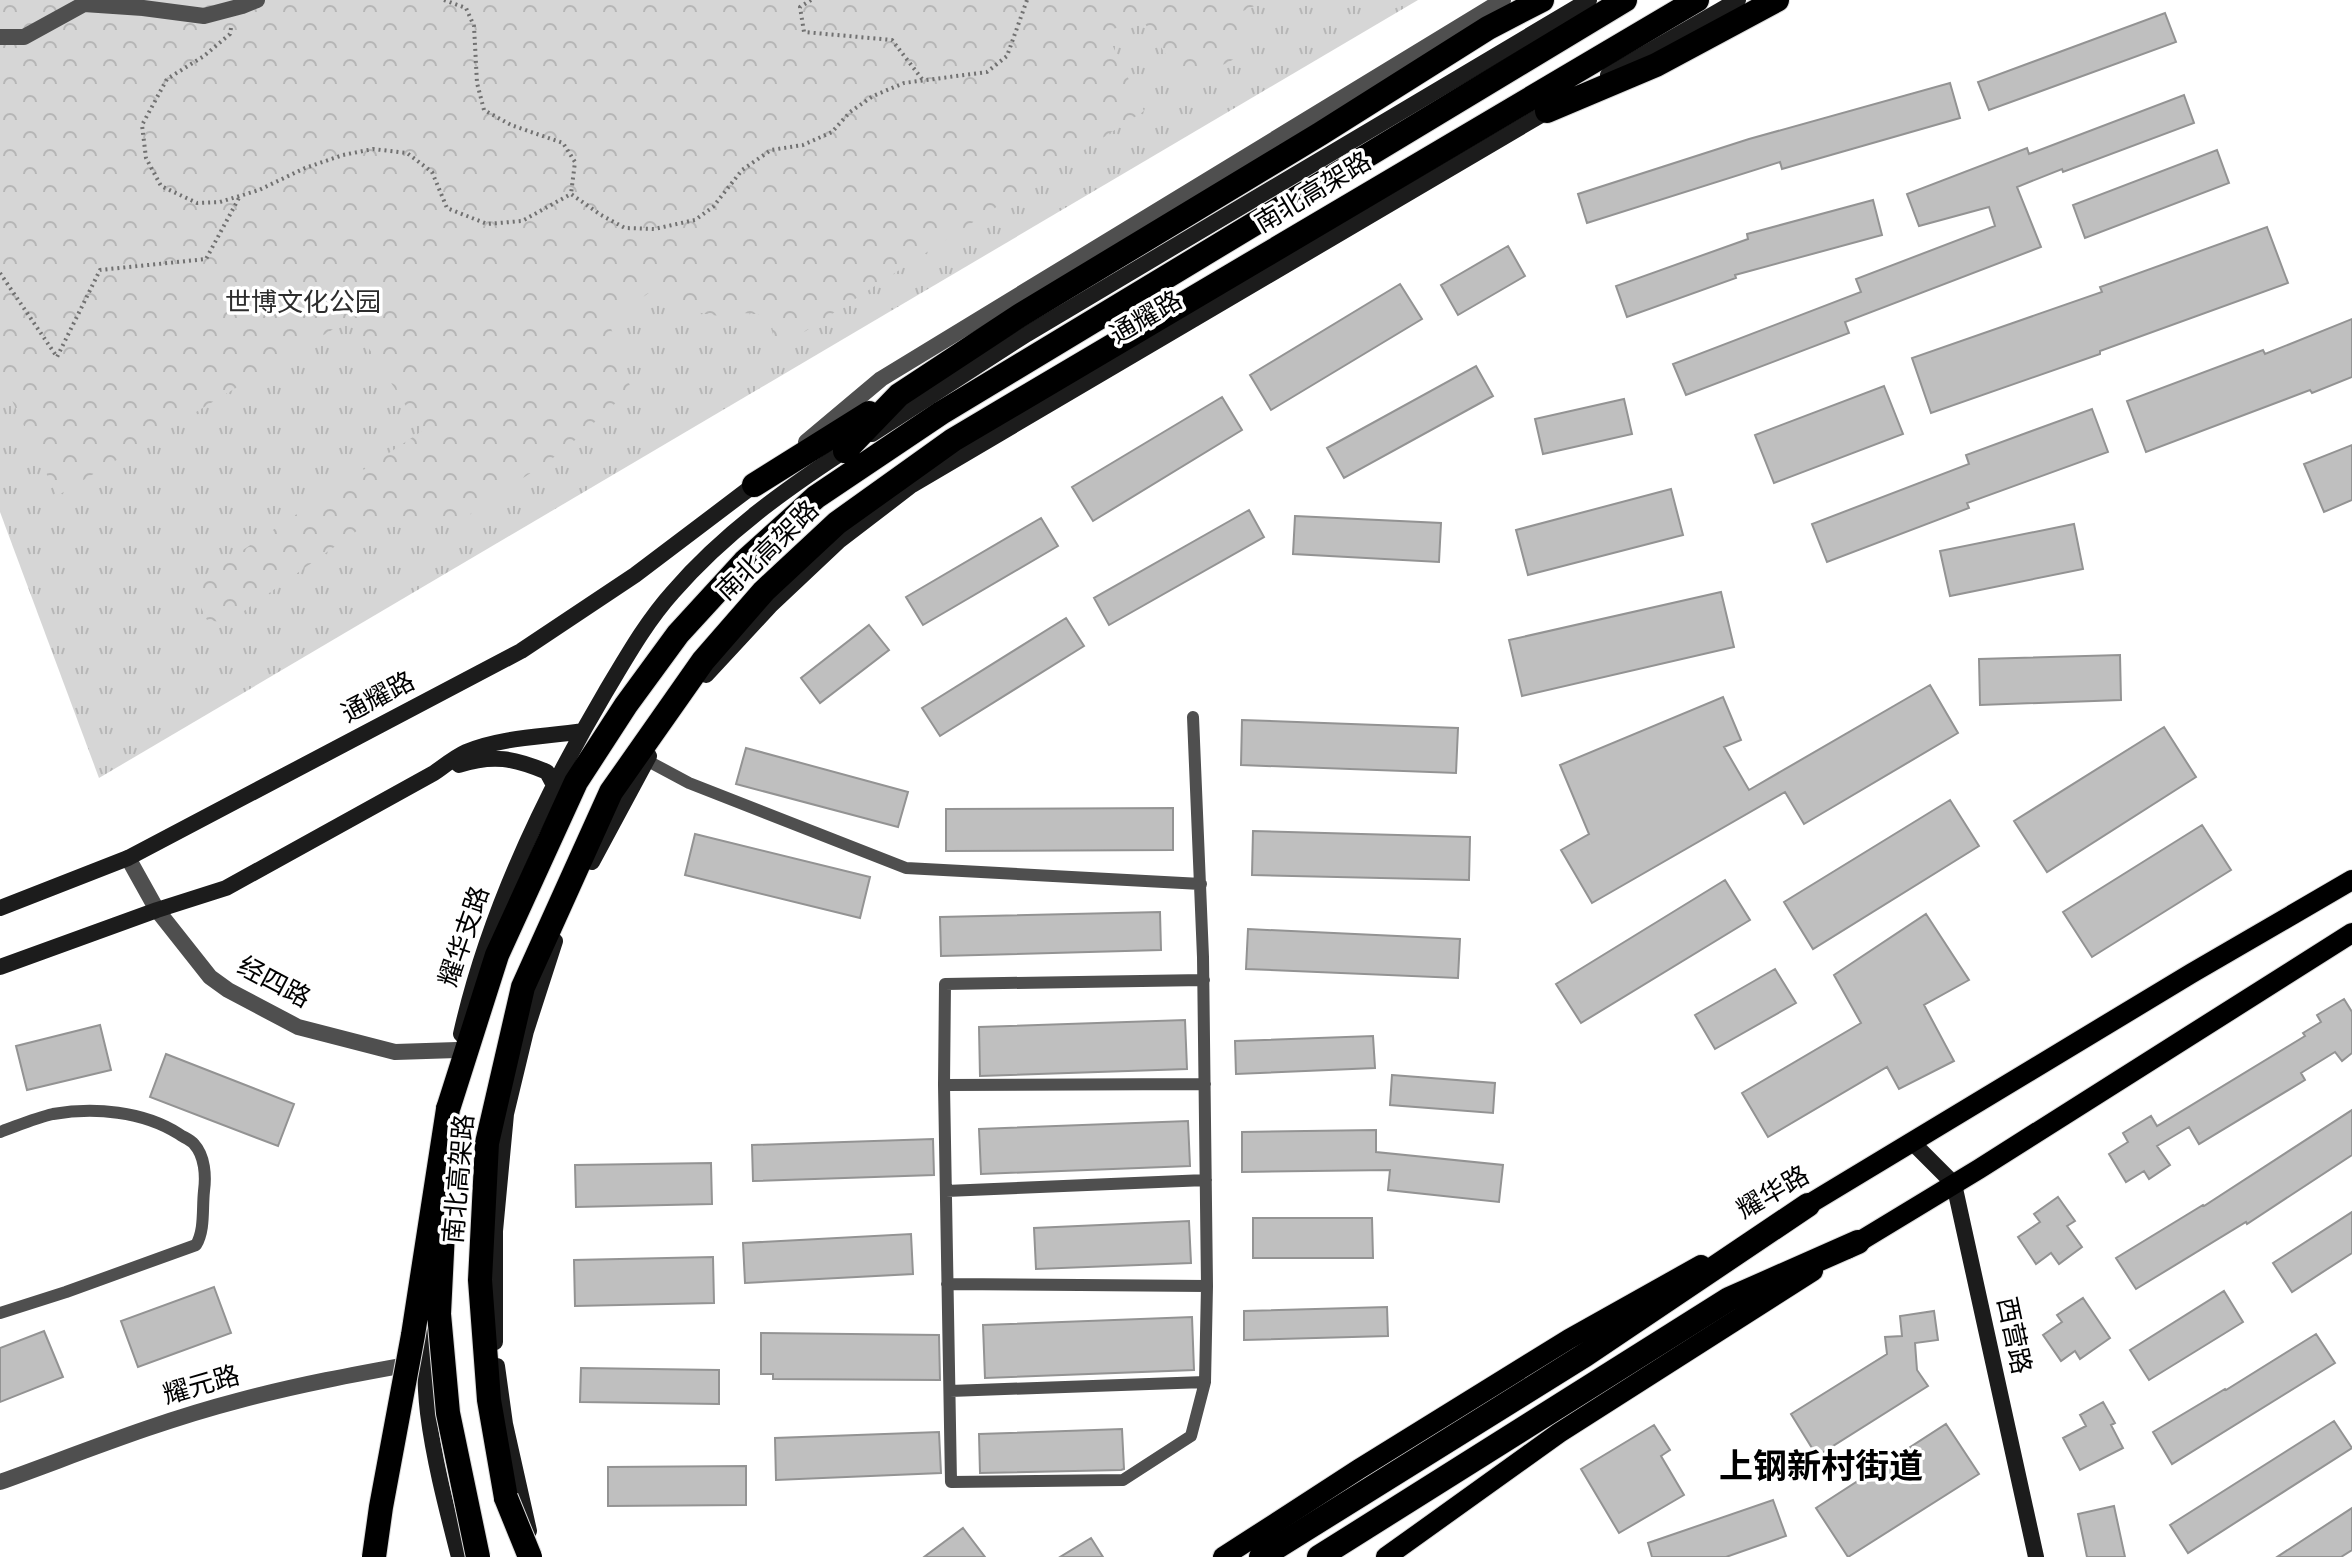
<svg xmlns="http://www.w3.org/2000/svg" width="2352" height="1557" font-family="Overpass,'Noto Sans SC',sans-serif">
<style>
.grass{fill:url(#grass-tufts)}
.forest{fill:url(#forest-crowns)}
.building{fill:#bfbfbf;stroke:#939393;stroke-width:2}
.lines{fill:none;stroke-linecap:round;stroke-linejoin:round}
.primary-casing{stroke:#dbdbdb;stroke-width:22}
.highway-casing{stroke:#dbdbdb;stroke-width:26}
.path{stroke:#717171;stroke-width:4;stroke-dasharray:2 4;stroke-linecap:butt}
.lane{stroke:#4f4f4f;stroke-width:12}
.street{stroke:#4f4f4f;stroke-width:16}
.secondary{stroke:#1c1c1c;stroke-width:16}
.primary{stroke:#000;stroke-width:20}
.highway{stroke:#000;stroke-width:24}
.highway-bridge-casing{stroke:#dbdbdb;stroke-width:26;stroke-linecap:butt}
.highway-bridge{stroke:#000;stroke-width:24}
.labels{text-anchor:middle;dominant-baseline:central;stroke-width:7;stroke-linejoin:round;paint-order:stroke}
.street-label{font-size:26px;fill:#000;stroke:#fff}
.park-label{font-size:26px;fill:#2d2d2d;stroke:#fff}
.district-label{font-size:34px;font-weight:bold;fill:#000;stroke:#fff}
</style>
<defs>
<pattern id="grass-tufts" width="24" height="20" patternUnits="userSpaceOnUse" patternTransform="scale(2)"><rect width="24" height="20" fill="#d6d6d6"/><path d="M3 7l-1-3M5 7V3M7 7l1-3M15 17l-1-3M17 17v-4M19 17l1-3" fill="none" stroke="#b6b6b6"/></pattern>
<pattern id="forest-crowns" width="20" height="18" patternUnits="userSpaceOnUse" patternTransform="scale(2)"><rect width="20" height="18" fill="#d6d6d6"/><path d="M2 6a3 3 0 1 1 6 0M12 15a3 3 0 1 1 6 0" fill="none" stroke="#b6b6b6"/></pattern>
</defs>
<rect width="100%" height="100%" fill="#fff"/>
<!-- grass -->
<path class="grass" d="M0,0H1418L99,778L0,512Z"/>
<!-- forest -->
<path class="forest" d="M0,0H1268L1243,11L1242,55L1186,84L1141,18L1106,32L1144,111L775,351L771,315L743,313L724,317L690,311L661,284L609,322L631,389L563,451L454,525L361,528L227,623L207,620L190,585L422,431L350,319L57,496L0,375Z"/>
<!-- building -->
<path class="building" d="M2165,13L2176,42L1989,110L1978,82Z
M1950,83L1960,118L1782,169L1780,162L1587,223L1578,194L1749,139Z
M2184,95L2194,123L2063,172L2062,169L2017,187L2041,247L1845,322L1849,333L1686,395L1673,364L1861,292L1856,279L1995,226L1989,207L1919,226L1907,194L2027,148L2029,154Z
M2217,150L2229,183L2085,238L2073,205Z
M1873,200L1882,235L1735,275L1736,278L1627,317L1616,286L1748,239L1747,234Z
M2267,227L2288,283L2100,351V354L1931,413L1912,358L2102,292L2100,287Z
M1508,246L1525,276L1458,315L1441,285Z
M1400,284L1422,319L1271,410L1250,375Z
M2352,319V377L2312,393L2310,390L2146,452L2127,401L2263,350L2265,354Z
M1476,366L1493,396L1344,478L1327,448Z
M1884,386L1903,434L1774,483L1755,435Z
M1222,397L1242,430L1093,521L1072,487Z
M1624,399L1632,434L1543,454L1535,419Z
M2092,409L2108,452L1967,503L1969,508L1827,562L1812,524L1969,464L1966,455Z
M2352,445V500L2324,512L2304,464Z
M1671,489L1683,535L1528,575L1516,530Z
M1249,510L1264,537L1109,625L1094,598Z
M1295,516L1441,523L1439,562L1293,554Z
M1041,518L1058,546L923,625L906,597Z
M2074,524L2083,569L1950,596L1940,551Z
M1721,592L1734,647L1522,696L1509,640Z
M1066,618L1084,646L940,736L922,708Z
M869,625L889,650L820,703L801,678Z
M2120,655L2121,700L1980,705L1979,659Z
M1930,685L1958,733L1804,824L1785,792L1592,903L1561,850L1589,834L1560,765L1723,697L1741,740L1724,747L1749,790Z
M1242,720L1458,728L1456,773L1241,765Z
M2164,727L2196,777L2047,872L2014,821Z
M746,748L908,792L898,827L736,784Z
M1950,800L1979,846L1813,949L1784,902Z
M1173,808V850L946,851V809Z
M2202,825L2231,870L2092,957L2063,912Z
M1253,831L1470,837L1469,880L1252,875Z
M695,834L870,877L860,918L685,875Z
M1725,880L1750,920L1581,1023L1556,984Z
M1160,912L1161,950L941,956L940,917Z
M1926,914L1969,980L1924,1005L1954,1061L1899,1089L1887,1067L1768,1137L1742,1093L1861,1023L1834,975Z
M1248,929L1460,939L1458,978L1246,969Z
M1775,969L1796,1003L1715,1049L1695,1015Z
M2344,999L2352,1012V1053L2342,1061L2335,1052L2301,1073L2305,1080L2199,1144L2189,1127L2157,1146L2170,1165L2149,1179L2144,1171L2126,1182L2109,1154L2128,1142L2123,1133L2151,1116L2157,1126L2305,1036L2303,1033L2321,1022L2317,1015Z
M1185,1020L1187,1069L980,1076L979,1027Z
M100,1025L111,1070L27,1090L16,1046Z
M1373,1036L1375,1068L1236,1074L1235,1041Z
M166,1054L294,1104L278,1146L150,1097Z
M1392,1075L1495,1083L1493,1113L1390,1105Z
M2352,1110V1155L2247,1224L2246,1222L2136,1289L2116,1258L2203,1205L2204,1206Z
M1188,1121L1190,1166L981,1174L979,1129Z
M1376,1130V1152L1503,1165L1499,1202L1388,1190L1390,1170L1242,1172V1132Z
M933,1139L934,1175L753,1181L752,1145Z
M711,1163L712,1204L576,1207L575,1165Z
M2058,1197L2075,1221L2067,1226L2082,1247L2059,1264L2051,1253L2036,1264L2018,1237L2040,1222L2034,1214Z
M2352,1212V1253L2292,1292L2273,1263Z
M1253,1218H1372L1373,1258H1253Z
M1189,1221L1191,1263L1036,1269L1034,1228Z
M911,1234L913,1274L745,1283L743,1243Z
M713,1257L714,1303L575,1306L574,1260Z
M214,1287L231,1333L138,1367L121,1321Z
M2224,1291L2243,1322L2149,1380L2130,1350Z
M2083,1298L2110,1338L2080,1359L2075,1351L2061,1361L2043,1335L2062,1322L2057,1315Z
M1387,1307L1388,1336L1244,1340V1311Z
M1934,1311L1938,1340L1915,1343L1917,1370L1928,1386L1817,1456L1791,1414L1887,1354L1885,1337L1902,1336L1900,1316Z
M1192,1317L1194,1370L985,1378L983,1325Z
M44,1331L63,1377L0,1402V1348Z
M761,1333L939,1335L940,1380L773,1379V1374H761Z
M2316,1334L2335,1363L2172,1464L2153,1432L2225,1389L2226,1390Z
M581,1368L719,1370V1404L580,1402Z
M2103,1402L2115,1423L2111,1425L2123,1448L2080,1470L2063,1438L2086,1426L2080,1415Z
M2334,1421L2352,1448L2188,1553L2170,1525Z
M1946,1424L1979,1474L1848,1557L1816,1508Z
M1654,1425L1670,1450L1661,1456L1684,1495L1619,1533L1581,1469Z
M1122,1429L1124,1469L1121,1470L980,1473L979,1434Z
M939,1432L941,1473L776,1480L775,1438Z
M746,1466V1505L608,1506V1467Z
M1773,1500L1786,1536L1726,1557H1652L1648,1543Z
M2114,1506L2125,1557H2087L2078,1514Z
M2352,1508V1550L2341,1557H2277Z
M963,1528L985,1557H924Z
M1091,1538L1103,1557H1060Z"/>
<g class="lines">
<!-- primary casing -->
<g class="primary-casing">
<path id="primary" d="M1796,1212L2192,973L2352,880
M1847,1249L1979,1169L2352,933
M1223,1557L1359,1469L1569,1339L1701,1265
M1386,1557L1559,1433L1813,1271"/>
</g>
<!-- highway casing -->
<g class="highway-casing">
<path id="highway" d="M1547,111L1656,65L1777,0
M845,451L899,395L1019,316L1320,134L1488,28L1542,0
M754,485L869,413
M448,1109L497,955L576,782L626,705L678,634L744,562L816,497L941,413L1625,0
M506,1498L489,1400L480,1280L487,1143L523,987L611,792L703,661L764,591L837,523L953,440L1697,0
M1261,1557L1585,1355L1808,1205
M1319,1557L1729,1299L1858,1242"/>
</g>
<!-- path -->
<path class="path" d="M444,0L466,8L474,26L477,83L484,110L511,125L563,143L575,162L571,194
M811,0L800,7L804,32L892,40L922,79
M231,28L230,34L204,56L167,79L142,125L146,158L161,186L197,203L220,202L259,190L305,168L343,155L373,149L407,153L432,172L447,208L487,224L522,221L571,194L601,215L625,228L654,229L695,220L713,207L742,170L771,150L803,145L832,132L850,112L873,96L904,83L987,72L1007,56L1027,0
M0,273L57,357L100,270L206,259L240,196"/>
<!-- lane -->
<path class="lane" d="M1193,717L1203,957L1207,1286L1205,1382L1191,1436L1123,1480L951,1482L944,1085L945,984L1204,980
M646,760L689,783L906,868L1201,884
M944,1085L1205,1084
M0,1132C17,1126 35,1118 53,1114C94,1107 143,1111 179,1134C183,1137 191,1140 194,1144C205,1156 206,1176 204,1191C202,1209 205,1230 196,1245L66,1292L0,1313
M946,1191L1206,1180
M947,1284L1207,1286
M950,1391L1205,1382"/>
<!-- street -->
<path class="street" d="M0,37H24L84,4L143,8L204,16L242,6L257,0
M806,442L881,379L1503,0
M128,858L157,910L210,977L228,990L298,1027L395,1052L457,1050
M0,1482C78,1454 156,1422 237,1401C296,1385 356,1374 417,1363"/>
<!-- secondary -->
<path class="secondary" d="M1608,75L1738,0
M872,434L1027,334L1589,0
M706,675L770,606L839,541L912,485L1553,108
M459,765C493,754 514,758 547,772L555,787
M592,862L649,756
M0,908L128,858L521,651L635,575L754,485
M0,967L157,910L226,888L434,773C444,766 455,757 466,752C501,737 545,737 583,731
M461,1034C488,914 543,798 605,693C626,658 646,622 673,592C724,533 787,488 852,446
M1912,1142L1954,1184L2036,1557
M426,1314C425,1347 424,1380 428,1413C434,1461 447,1510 459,1557
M495,1342V1231L506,1114L526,1031L555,941
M497,1366L505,1424L529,1531"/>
<!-- primary -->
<use href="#primary" class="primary"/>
<!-- highway -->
<use href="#highway" class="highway"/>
<!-- highway-bridge casing -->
<g class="highway-bridge-casing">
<path id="highway-bridge" d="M443,1232L439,1314L448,1413L478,1557
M506,1498L530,1557
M374,1557L381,1507L413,1335L448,1109"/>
</g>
<!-- highway-bridge -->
<use href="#highway-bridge" class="highway-bridge"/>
</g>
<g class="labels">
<!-- street labels -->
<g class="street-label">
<text transform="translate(1314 194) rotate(-31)">南北高架路</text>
<text transform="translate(1147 319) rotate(-30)">通耀路</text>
<text transform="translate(769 552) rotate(-44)">南北高架路</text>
<text transform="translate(379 699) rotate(-28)">通耀路</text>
<text transform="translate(466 937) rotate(-71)">耀华支路</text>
<text transform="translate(273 984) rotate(28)">经四路</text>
<text transform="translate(461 1179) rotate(-85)">南北高架路</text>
<text transform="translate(1774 1194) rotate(-30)">耀华路</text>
<text transform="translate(2012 1336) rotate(78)">西营路</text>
<text transform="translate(202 1387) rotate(-16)">耀元路</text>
</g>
<!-- park labels -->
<g class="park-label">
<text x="303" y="304">世博文化公园</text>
</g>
<!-- district labels -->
<g class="district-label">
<text x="1821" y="1469">上钢新村街道</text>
</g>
</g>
</svg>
